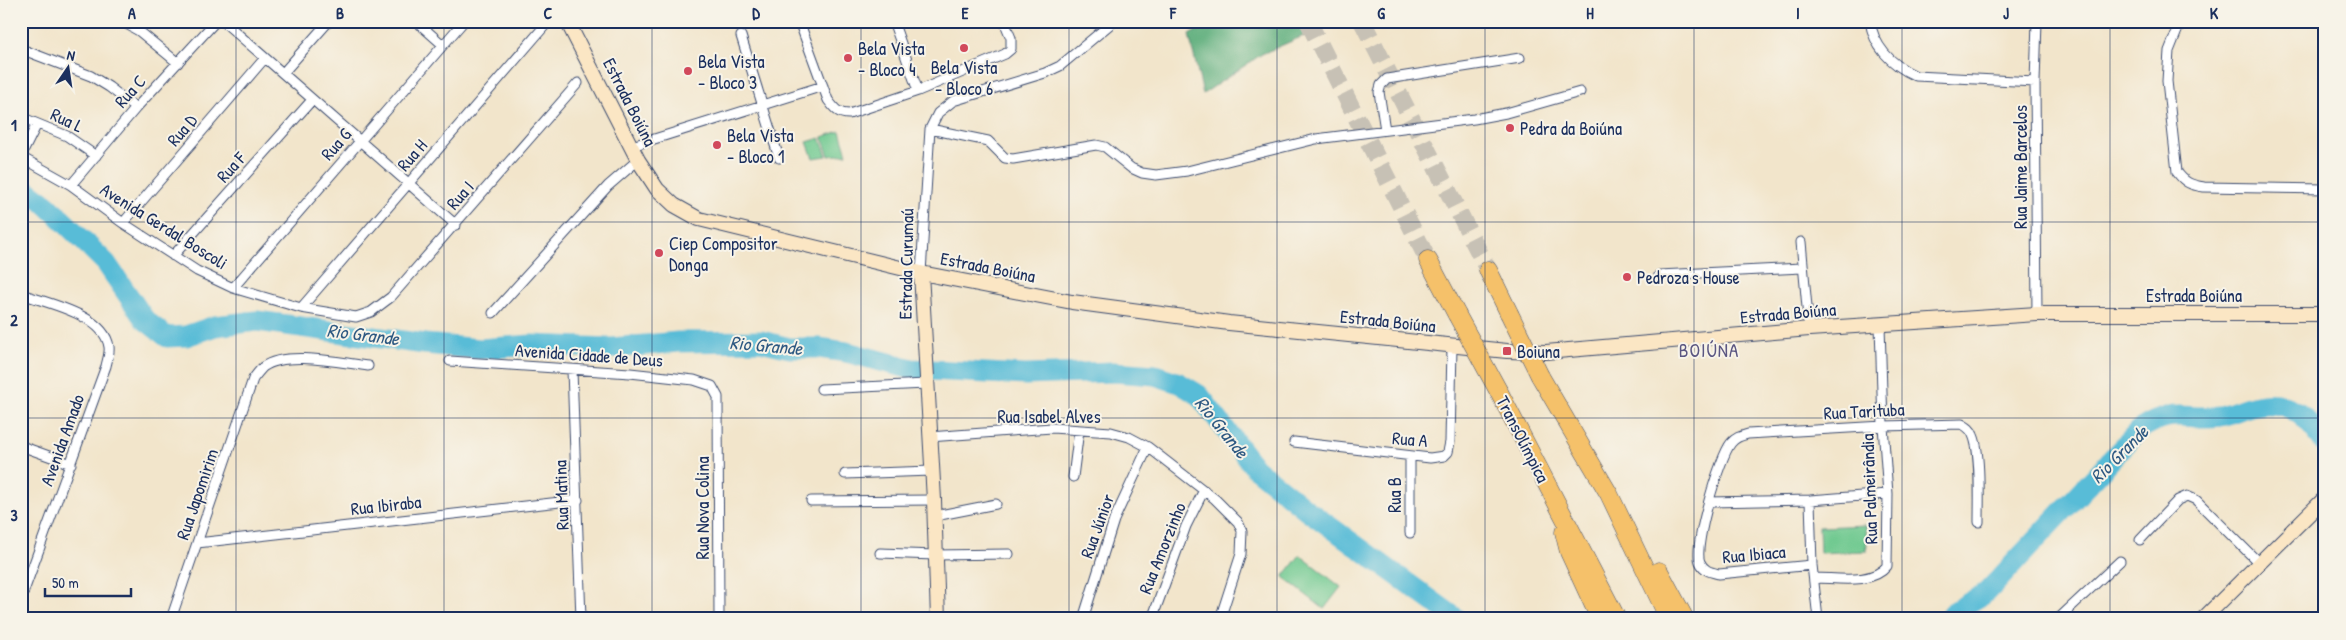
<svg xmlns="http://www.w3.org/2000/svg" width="2346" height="640" font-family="'Patrick Hand',sans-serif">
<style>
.green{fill:#6fc990;stroke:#457c77}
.forest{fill:#5bad7a;stroke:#3b6e6c}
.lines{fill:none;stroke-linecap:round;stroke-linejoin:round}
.river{stroke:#59bcd7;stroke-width:21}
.highway-tunnel{stroke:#c7c1b5;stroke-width:18;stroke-dasharray:18 9;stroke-linecap:butt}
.street-casing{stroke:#3b4a6e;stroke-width:11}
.secondary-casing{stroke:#3b4a6e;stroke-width:16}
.highway-casing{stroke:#3b4a6e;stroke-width:19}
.street{stroke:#fff;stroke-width:9}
.secondary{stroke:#fbe6c4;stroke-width:14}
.highway{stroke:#f5c16b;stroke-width:18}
.highway-bridge-casing{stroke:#3b4a6e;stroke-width:19;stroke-linecap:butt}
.highway-bridge{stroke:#f5c16b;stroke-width:18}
.grid{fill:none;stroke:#1b2f5e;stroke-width:1;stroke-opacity:0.55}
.poi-dot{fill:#d1495b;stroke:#f7f3e8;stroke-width:2}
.labels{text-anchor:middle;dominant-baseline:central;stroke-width:4;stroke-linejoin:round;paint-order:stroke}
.poi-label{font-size:18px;fill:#1b2f5e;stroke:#f7f3e8;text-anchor:start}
.street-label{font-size:18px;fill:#1b2f5e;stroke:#f7f3e8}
.water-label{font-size:19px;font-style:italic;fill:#2e5982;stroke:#f7f3e8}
.neighbourhood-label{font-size:19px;letter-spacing:1px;fill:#5b5782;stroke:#f7f3e8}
.neatline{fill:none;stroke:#1b2f5e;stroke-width:2}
.grid-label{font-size:16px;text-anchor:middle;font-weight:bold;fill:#1b2f5e}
</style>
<rect width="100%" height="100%" fill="#f7f3e8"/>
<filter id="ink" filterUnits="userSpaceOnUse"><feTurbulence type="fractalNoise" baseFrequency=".02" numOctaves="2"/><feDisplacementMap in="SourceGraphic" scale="10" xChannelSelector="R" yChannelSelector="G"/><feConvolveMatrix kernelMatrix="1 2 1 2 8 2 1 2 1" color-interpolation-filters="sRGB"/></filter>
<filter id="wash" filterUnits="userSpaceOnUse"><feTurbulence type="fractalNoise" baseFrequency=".0096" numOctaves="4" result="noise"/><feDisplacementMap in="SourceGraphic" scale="20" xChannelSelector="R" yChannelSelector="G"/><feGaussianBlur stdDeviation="1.12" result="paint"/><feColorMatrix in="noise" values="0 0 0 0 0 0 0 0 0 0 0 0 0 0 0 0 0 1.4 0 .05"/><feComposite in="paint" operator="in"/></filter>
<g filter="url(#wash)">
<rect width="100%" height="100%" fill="#f2e5cb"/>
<!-- green -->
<path class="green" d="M840,131L847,154L829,156L822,137Z
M820,138L827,156L813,158L807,142Z
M1866,525L1867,551L1820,553L1819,527Z
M1300,555L1341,587L1324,609L1283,577Z"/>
<!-- forest -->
<path class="forest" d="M1213,21H1338L1262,54L1203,94L1189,35Z"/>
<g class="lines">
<!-- river -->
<path class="river" d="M21,186L47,205L106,263L145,320L167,337L186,336L215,326L257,321L425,344L480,349L531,345L612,348L678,342L761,341L790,348H819L846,352L912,369L1025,375L1113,372L1155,375L1179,383L1199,395L1255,468L1307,510L1457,619
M1948,619L1952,613L1987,592L2139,430C2175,406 2184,421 2220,416C2232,414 2244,407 2256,405C2290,398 2307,418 2325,443"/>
</g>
</g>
<g filter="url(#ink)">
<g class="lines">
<!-- highway-tunnel -->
<path class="highway-tunnel" d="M1308,21L1428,260
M1362,21L1488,270"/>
<!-- street casing -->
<g class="street-casing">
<path id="street" d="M121,21L139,31L178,63
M223,21L456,225
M416,21L443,45
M799,21L828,100C834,108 838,114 849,114L918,91L1005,54L1011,49V38L1004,21
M893,21L918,91
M1870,21C1874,48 1892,65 1916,76L2035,82
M2181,21L2169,51L2167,81L2177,172C2185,183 2191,185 2204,187L2325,189
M741,36L779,158
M21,49L91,76L109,87L136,108
M283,73L329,21
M21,117L67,136L96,156
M930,129L988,141L1005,158L1013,159L1096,145L1105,147L1131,168L1142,173L1156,175L1187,171L1316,139L1474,119L1506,113L1580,92
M1385,130L1379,92L1381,85L1387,79L1520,58
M632,146L823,86
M21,156L37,124
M21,157L71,185L123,223L197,271L233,288L301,308L356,317L371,312L391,297L578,83
M71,185L136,108L216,21
M123,223L265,58
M1801,242L1809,329
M173,256L312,100
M921,273L930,129L938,113L953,101L1045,73L1060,66L1114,21
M1659,275L1802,268
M233,288L464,21
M21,294C47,303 105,315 109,347C110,353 107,361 106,366L21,599
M301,308L548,22
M493,313L608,186L638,160
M2037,314L2035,82L2037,21
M450,361L630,373L694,380L712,386L718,397L719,619
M572,370L581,619
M821,389L926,384
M929,437L1052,428L1111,432L1129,437L1148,447L1215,499L1238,522L1242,531L1241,554L1220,619
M1294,442L1430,458L1444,456L1448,452L1450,442L1452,347
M21,446L71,464
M1410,457V533
M845,474L932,471
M1073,477L1079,430
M1810,500L1812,565L1818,619
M811,501L934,500
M1709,502L1810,500L1888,494
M935,516L996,504
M2140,540L2178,500L2187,496L2196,500L2259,563
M197,543L578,500
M880,553L935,555L1009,554
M1812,565L1719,574C1711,572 1704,571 1700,562C1693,546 1720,456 1731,443C1736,437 1741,436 1748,434L1883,426L1962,424C1967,427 1971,429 1973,435C1981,452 1979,501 1979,522
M1815,578C1837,578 1872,585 1887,566L1888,494L1883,426L1880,325
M171,619L253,379C256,375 260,370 263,367C286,350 342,363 368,366
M1083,619L1114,520L1148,447
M1152,619L1186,526L1204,490
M2058,619L2120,561"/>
</g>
<!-- secondary casing -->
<g class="secondary-casing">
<path id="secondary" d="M567,21L638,160L657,189L674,205L699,219L921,273L1072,302L1229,323L1507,351L1546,352L1809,329L2037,314H2325
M921,273L934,500L938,619
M2203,619L2325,498"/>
</g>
<!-- highway casing -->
<g class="highway-casing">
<path id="highway" d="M1428,260L1457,315
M1488,270L1509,313
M1540,376L1609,494L1669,619
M1499,392L1617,619
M1564,532L1569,552L1600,619
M1659,571L1685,619"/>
</g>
<!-- street -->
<use href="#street" class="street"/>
<!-- secondary -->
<use href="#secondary" class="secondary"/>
<!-- highway -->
<use href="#highway" class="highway"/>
<!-- highway-bridge casing -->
<g class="highway-bridge-casing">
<path id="highway-bridge" d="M1509,313L1540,376
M1457,315L1499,392"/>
</g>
<!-- highway-bridge -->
<use href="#highway-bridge" class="highway-bridge"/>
</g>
</g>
<!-- grid -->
<path class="grid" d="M236,21V619M444,21V619M652,21V619M861,21V619M1069,21V619M1277,21V619M1485,21V619M1694,21V619M1902,21V619M2110,21V619M21,222H2325M21,418H2325"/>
<!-- markers -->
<g class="poi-dot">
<circle cx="964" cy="48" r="5"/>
<circle cx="848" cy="58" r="5"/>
<circle cx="688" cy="71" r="5"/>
<circle cx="1510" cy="128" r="5"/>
<circle cx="717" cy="145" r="5"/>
<circle cx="659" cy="253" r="5"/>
<circle cx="1627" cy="277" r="5"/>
<rect x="1502" y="346" width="10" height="10" rx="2.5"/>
</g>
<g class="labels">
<!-- poi labels -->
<g class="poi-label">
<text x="858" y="48">Bela Vista<tspan x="858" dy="21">- Bloco 4</tspan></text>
<text x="698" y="61">Bela Vista<tspan x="698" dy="21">- Bloco 3</tspan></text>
<text x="964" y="67" text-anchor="middle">Bela Vista<tspan x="964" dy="21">- Bloco 6</tspan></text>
<text x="1520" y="128">Pedra da Boiúna</text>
<text x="727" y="135">Bela Vista<tspan x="727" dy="21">- Bloco 1</tspan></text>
<text x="669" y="243">Ciep Compositor<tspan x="669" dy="21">Donga</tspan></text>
<text x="1637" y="277">Pedroza's House</text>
<text x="1517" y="351">Boiuna</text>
</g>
<!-- street labels -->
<g class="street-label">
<text transform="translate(130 91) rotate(-48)">Rua C</text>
<text transform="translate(630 102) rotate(63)">Estrada Boiúna</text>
<text transform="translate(67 120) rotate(25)">Rua L</text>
<text transform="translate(182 130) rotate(-49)">Rua D</text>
<text transform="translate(336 144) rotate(-49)">Rua G</text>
<text transform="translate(412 155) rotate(-49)">Rua H</text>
<text transform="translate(231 167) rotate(-48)">Rua F</text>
<text transform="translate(2020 167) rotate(-90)">Rua Jaime Barcelos</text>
<text transform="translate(460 195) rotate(-49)">Rua I</text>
<text transform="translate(164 226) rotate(32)">Avenida Gerdal Boscoli</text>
<text transform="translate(906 264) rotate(-89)">Estrada Curumaú</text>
<text transform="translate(988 267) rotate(11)">Estrada Boiúna</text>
<text x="2194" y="295">Estrada Boiúna</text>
<text transform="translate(1788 313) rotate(-5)">Estrada Boiúna</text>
<text transform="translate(1388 321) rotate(6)">Estrada Boiúna</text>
<text transform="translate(589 355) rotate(4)">Avenida Cidade de Deus</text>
<text transform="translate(1864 411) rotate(-3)">Rua Tarituba</text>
<text x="1049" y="416">Rua Isabel Alves</text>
<text transform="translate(1410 439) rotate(5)">Rua A</text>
<text transform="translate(1523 439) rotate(63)">TransOlímpica</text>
<text transform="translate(62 440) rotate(-70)">Avenida Amado</text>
<text transform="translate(1869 489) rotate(-92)">Rua Palmeirândia</text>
<text transform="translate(197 494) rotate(-71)">Rua Japomirim</text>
<text transform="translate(561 495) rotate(-92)">Rua Matina</text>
<text transform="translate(1394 495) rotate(-90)">Rua B</text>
<text transform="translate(386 505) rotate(-6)">Rua Ibiraba</text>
<text transform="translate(702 508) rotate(-90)">Rua Nova Colina</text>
<text transform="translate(1097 526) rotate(-70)">Rua Júnior</text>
<text transform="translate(1162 548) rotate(-68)">Rua Amorzinho</text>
<text transform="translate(1754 554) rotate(-5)">Rua Ibiaca</text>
</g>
<!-- water labels -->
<g class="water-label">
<text transform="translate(363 334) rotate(7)">Rio Grande</text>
<text transform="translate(766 345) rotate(5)">Rio Grande</text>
<text transform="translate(1222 427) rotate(51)">Rio Grande</text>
<text transform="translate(2119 454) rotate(-45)">Rio Grande</text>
</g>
<!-- neighbourhood labels -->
<g class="neighbourhood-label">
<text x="1709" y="350">BOIÚNA</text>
</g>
</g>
<!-- margin -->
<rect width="2346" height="640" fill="none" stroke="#f7f3e8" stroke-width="55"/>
<!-- north arrow -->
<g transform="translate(68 68) rotate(13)" stroke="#f7f3e8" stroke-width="4" paint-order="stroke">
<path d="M0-4L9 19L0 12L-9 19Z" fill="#1b2f5e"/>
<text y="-8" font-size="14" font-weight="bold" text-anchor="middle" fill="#1b2f5e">N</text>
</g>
<!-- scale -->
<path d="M45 588v8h86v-8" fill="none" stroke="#1b2f5e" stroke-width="2.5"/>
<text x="52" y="588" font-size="15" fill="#1b2f5e" stroke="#f7f3e8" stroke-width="4" paint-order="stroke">50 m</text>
<rect x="28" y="28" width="2290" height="584" class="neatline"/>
<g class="grid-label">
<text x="132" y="19">A</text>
<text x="340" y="19">B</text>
<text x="548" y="19">C</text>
<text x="756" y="19">D</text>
<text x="965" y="19">E</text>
<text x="1173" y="19">F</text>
<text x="1381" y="19">G</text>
<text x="1590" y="19">H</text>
<text x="1798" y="19">I</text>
<text x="2006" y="19">J</text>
<text x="2214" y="19">K</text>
<text x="14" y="131">1</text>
<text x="14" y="326">2</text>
<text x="14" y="521">3</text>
</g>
</svg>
